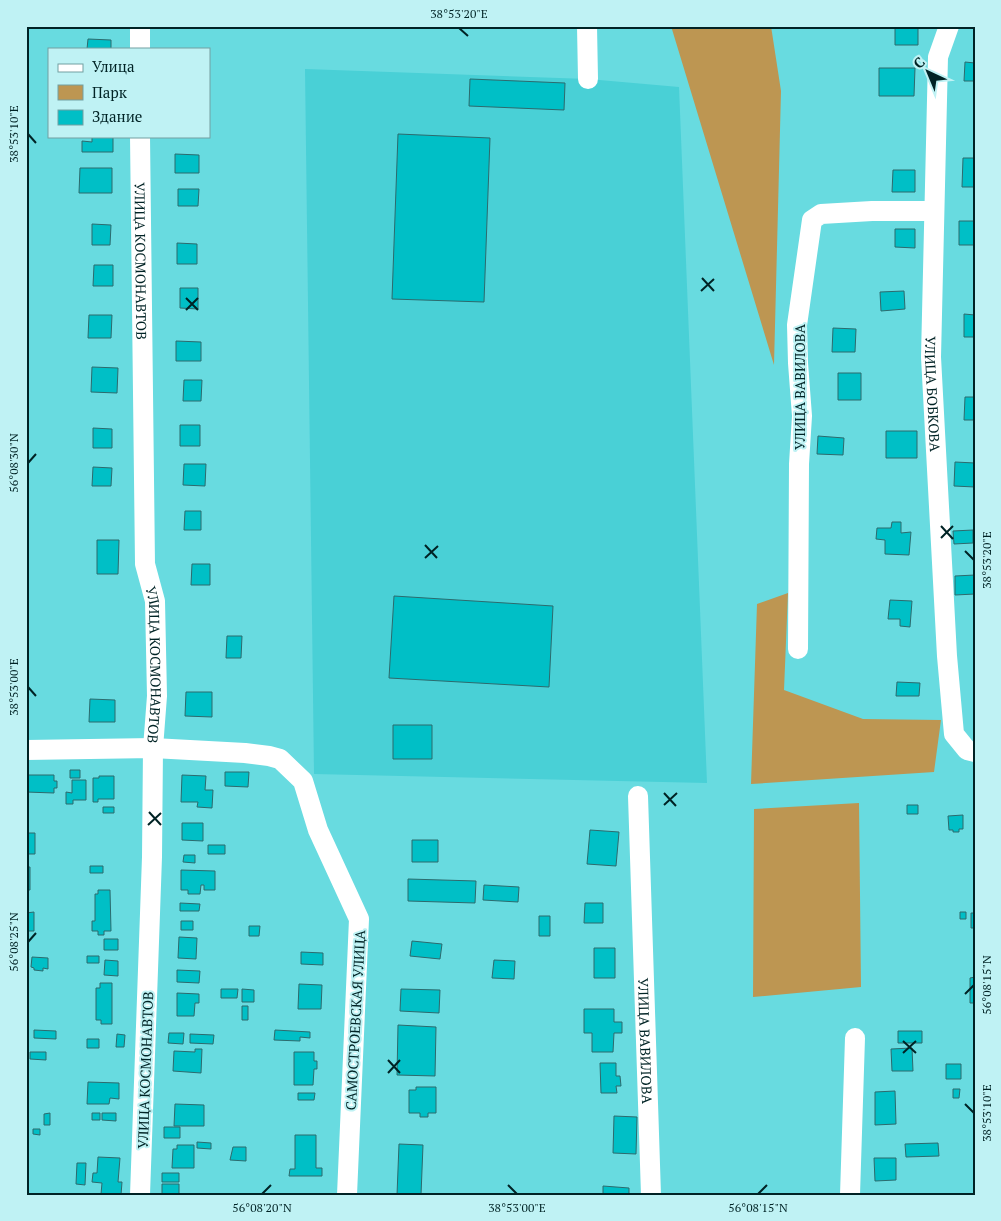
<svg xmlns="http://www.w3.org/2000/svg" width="1001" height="1221" font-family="'PT Serif',serif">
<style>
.built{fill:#49d0d6}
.green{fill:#bd9652}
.building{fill:#00bfc6;stroke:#2d6a6d}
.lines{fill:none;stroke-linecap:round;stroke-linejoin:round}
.minor{stroke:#fff;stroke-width:20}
.ticks{fill:none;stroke:#002325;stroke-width:2}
.labels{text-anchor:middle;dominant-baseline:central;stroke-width:4;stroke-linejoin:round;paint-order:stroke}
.street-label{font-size:14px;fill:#002325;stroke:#bff2f4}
.neatline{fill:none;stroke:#002325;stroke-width:2}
.ticks-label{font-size:12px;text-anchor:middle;fill:#002325}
</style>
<rect width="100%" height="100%" fill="#68dbe0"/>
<!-- built -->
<path class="built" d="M305,69L588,79L679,87L707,783L314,774Z"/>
<!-- green -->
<path class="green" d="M671,26H771L781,91L774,365Z
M788,593L784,690L863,719L941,720L934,772L751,784L757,604Z
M859,803L861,987L753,997L754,809Z"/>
<!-- building -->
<path class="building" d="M895,26H918V45H895Z
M88,39L111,40V49H87Z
M965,62L975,63V81H964Z
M879,68H915L914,96H879Z
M470,79L565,83L564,110L469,106Z
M398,134L490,138L484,302L392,299Z
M92,136H113V152H82V141L92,142Z
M175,154L199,155V173H175Z
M963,158H975V187H962Z
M80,168H112V193H79Z
M893,170H915V192H892Z
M178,189H199L198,206H178Z
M959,221H975V245H959Z
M92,224L111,225L110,245H92Z
M895,229H915V248L895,247Z
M177,243L197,244V264H177Z
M94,265H113V286H93Z
M180,288H198V309L180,308Z
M904,291L905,309L881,311L880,292Z
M964,314L975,315V337H964Z
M89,315H112L111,338H88Z
M833,328L856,329L855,352H832Z
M176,341L201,342V361H176Z
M92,367L118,368L117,393L91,392Z
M838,373H861V400H838Z
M184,380H202L201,401H183Z
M965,397H975V420H964Z
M180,425H200V446H180Z
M93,428L112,429V448H93Z
M886,431H917V458H886Z
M818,436L844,438L843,455L817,454Z
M955,462L975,463V487L954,486Z
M184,464H206L205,486L183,485Z
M93,467L112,468L111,486H92Z
M185,511H201V530H184Z
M892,522H901V533L911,532L909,555L885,554V540L876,539L877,528H891Z
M973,530V543L954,544L953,531Z
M97,540H119L118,574H97Z
M192,564H210V585H191Z
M975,575V594L955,595V576Z
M394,596L553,606L549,687L389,678Z
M890,600L912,601L910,627L900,626V619H888Z
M227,636H242L241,658H226Z
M897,682L920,683L919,696H896Z
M186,692H212V717L185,716Z
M90,699L115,700V722H89Z
M393,725H432V759H393Z
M70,770H80V778H70Z
M225,772H249L248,787L225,786Z
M26,775H54V781H57V788H54V793L26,792Z
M182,775L206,776L205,790H213L212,808L197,807L198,802H181Z
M99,776H114V799H98V802H93V778H99Z
M72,780H86V800H73V804H66V792L72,793Z
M907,805H918V814H907Z
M103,807H114V813H103Z
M963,815V829H959V832H953V830H949L948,816Z
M182,823H203V841L182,840Z
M590,830L619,832L616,866L587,864Z
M26,833H35V854H26Z
M412,840H438V862H412Z
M208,845H225V854H208Z
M184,855H195V863L183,862Z
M90,866H103V873H90Z
M26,867H30V890H26Z
M181,870L215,871V890H204V885H201L200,894H188V890H181Z
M408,879L476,881L475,903L408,901Z
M484,885L519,887L518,902L483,900Z
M98,890H110L111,931H104V935H98V931H92V921H95V894H98Z
M180,903L200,904L199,911H180Z
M585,903H603V923H584Z
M34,912V931H26V913Z
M960,912H966V919H960Z
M971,913H975V928H971Z
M539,916H550V936H539Z
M181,921H193V930H181Z
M249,926H260L259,936H249Z
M179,937L197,938L196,959L178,958Z
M104,939H118V950H104Z
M412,941L442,944L440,959L410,956Z
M594,948H615V978H594Z
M301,952L323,953V965L301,964Z
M87,956H99V963H87Z
M32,957L48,958V969L43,968V971L34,970V968L31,967Z
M105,960L118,961V976L104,975Z
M494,960L515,961L514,979L492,978Z
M177,970L200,971L199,983L177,982Z
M975,977V1003H970V978Z
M100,983H112V1024H101V1020H96V988H100Z
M299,984L322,985L321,1009H298Z
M221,989H238L237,998H221Z
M242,989L254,990V1002H242Z
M401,989L440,990L439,1013L400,1011Z
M177,993L199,994V1003H195L194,1016H177Z
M242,1006H248V1020H242Z
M584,1009H614V1022H622V1033H614L613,1052H592V1033H584Z
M398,1025L436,1027L435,1076L397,1075Z
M34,1030L56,1031V1039L34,1038Z
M275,1030L310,1032V1038L300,1037V1041L274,1040Z
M898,1031H922V1043H898Z
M169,1033H184L183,1044L168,1043Z
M117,1034L125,1035L124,1047H116Z
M190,1034L214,1035L213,1044L190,1043Z
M87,1039H99V1048H87Z
M912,1048L913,1071H892L891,1049Z
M195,1049H202L201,1073L173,1071L174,1051L195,1052Z
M30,1052H46V1060L30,1059Z
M294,1052H314V1061H317V1069H314L313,1085H294Z
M600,1063H616V1076H620L621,1086H616L617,1093H601Z
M946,1064H961V1079H946Z
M88,1082L119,1083V1099L110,1098L109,1104H87Z
M416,1087H436V1113H428V1117H420V1113H409V1090H416Z
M953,1089H960L959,1098H953Z
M895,1091L896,1124L875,1125V1092Z
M298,1093H315L314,1100H298Z
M175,1104L204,1105V1126H174Z
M50,1113V1125H44V1114Z
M92,1113H100V1120H92Z
M102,1113H116V1121L102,1120Z
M614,1116L637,1117L636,1154L613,1153Z
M164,1127H180V1138H164Z
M33,1129H40V1135L33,1134Z
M295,1135H316V1168H322V1176H289L290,1169H295Z
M197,1142L211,1143V1149L197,1148Z
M938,1143L939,1156L906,1157L905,1144Z
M399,1144L423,1145L421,1195H397Z
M177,1145H194V1168H172L173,1149H177Z
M233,1147H246V1161L230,1160Z
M98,1157L120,1158L118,1182H122L121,1195L101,1194L102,1183L92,1182L93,1173H97Z
M874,1158H896V1180L875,1181Z
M77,1163H86L85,1185L76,1184Z
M162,1173H179V1182H162Z
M162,1184H179V1194H162Z
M603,1186L629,1188V1195H603Z"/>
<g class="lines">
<!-- minor -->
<g class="minor">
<path d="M587,26L588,79"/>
<path id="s1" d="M949,26L938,57L931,357L947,656L954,734L967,750L975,752"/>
<path d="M140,49V26"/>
<path id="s2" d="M140,136L145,564L155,601L157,696L153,748L152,857L140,1195"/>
<path d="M798,649L799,464L802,416L798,363L797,325L812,220L821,214L872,211H934"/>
<path d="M26,750L153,748L245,753L269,756L280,759L303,781L318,830L359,919L347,1195"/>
<path id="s3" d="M638,796L651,1195"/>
<path d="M850,1195L855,1038"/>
</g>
</g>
<!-- ticks -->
<path class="ticks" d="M459,28L468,36M28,134L36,143M702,278L714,291M701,291L714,279M186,298L198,310M186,310L198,298M28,463L36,454M941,526L953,539M941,538L953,526M425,545L437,558M965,551L974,560M425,558L438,546M28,687L36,696M664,793L676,806M664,805L677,793M149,812L161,825M148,825L161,813M28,942L36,933M965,994L974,985M903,1041L916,1053M903,1053L916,1041M388,1060L400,1073M388,1073L400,1060M965,1104L974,1113M508,1185L517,1194M262,1194L271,1185M758,1194L767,1185"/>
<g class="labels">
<!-- street labels -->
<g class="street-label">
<text stroke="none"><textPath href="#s2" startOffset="125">УЛИЦА КОСМОНАВТОВ</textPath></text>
<text transform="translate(799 387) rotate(-90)">УЛИЦА ВАВИЛОВА</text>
<text stroke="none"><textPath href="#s1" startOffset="370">УЛИЦА БОБКОВА</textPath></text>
<text stroke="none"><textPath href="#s2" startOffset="530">УЛИЦА КОСМОНАВТОВ</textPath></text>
<text transform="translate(355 1020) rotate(-87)">САМОСТРОЕВСКАЯ УЛИЦА</text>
<text stroke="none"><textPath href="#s3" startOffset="245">УЛИЦА ВАВИЛОВА</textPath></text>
<text transform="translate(145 1070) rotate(-88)">УЛИЦА КОСМОНАВТОВ</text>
</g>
</g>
<!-- border -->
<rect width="1001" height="1221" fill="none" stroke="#bff2f4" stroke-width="55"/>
<!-- legend -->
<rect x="48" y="48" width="162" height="90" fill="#bff2f4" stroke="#739fa1"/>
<rect x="58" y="64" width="25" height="8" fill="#ffffff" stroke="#739fa1"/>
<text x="92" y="72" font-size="15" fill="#002325">Улица</text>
<rect x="58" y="85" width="25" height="15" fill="#bd9652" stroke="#739fa1"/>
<text x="92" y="98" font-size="15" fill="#002325">Парк</text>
<rect x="58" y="110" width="25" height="15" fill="#00bfc6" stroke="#739fa1"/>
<text x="92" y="122" font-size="15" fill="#002325">Здание</text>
<!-- north arrow -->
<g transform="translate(928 72) rotate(316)" stroke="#bff2f4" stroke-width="4" paint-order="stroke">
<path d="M0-4L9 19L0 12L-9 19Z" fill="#002325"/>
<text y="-8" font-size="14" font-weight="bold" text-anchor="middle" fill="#002325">С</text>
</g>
<rect x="28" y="28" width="946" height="1166" class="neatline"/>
<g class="ticks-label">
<text x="459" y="18">38°53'20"E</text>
<text transform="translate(14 134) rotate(-90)" y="4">38°53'10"E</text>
<text transform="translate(14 463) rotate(-90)" y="4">56°08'30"N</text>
<text transform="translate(987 560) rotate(-90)" y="4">38°53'20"E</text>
<text transform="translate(14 687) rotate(-90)" y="4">38°53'00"E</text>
<text transform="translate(14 942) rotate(-90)" y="4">56°08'25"N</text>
<text transform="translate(987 985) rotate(-90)" y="4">56°08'15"N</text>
<text transform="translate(987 1113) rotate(-90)" y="4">38°53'10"E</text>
<text x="262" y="1212">56°08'20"N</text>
<text x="517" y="1212">38°53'00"E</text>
<text x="758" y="1212">56°08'15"N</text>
</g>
</svg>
